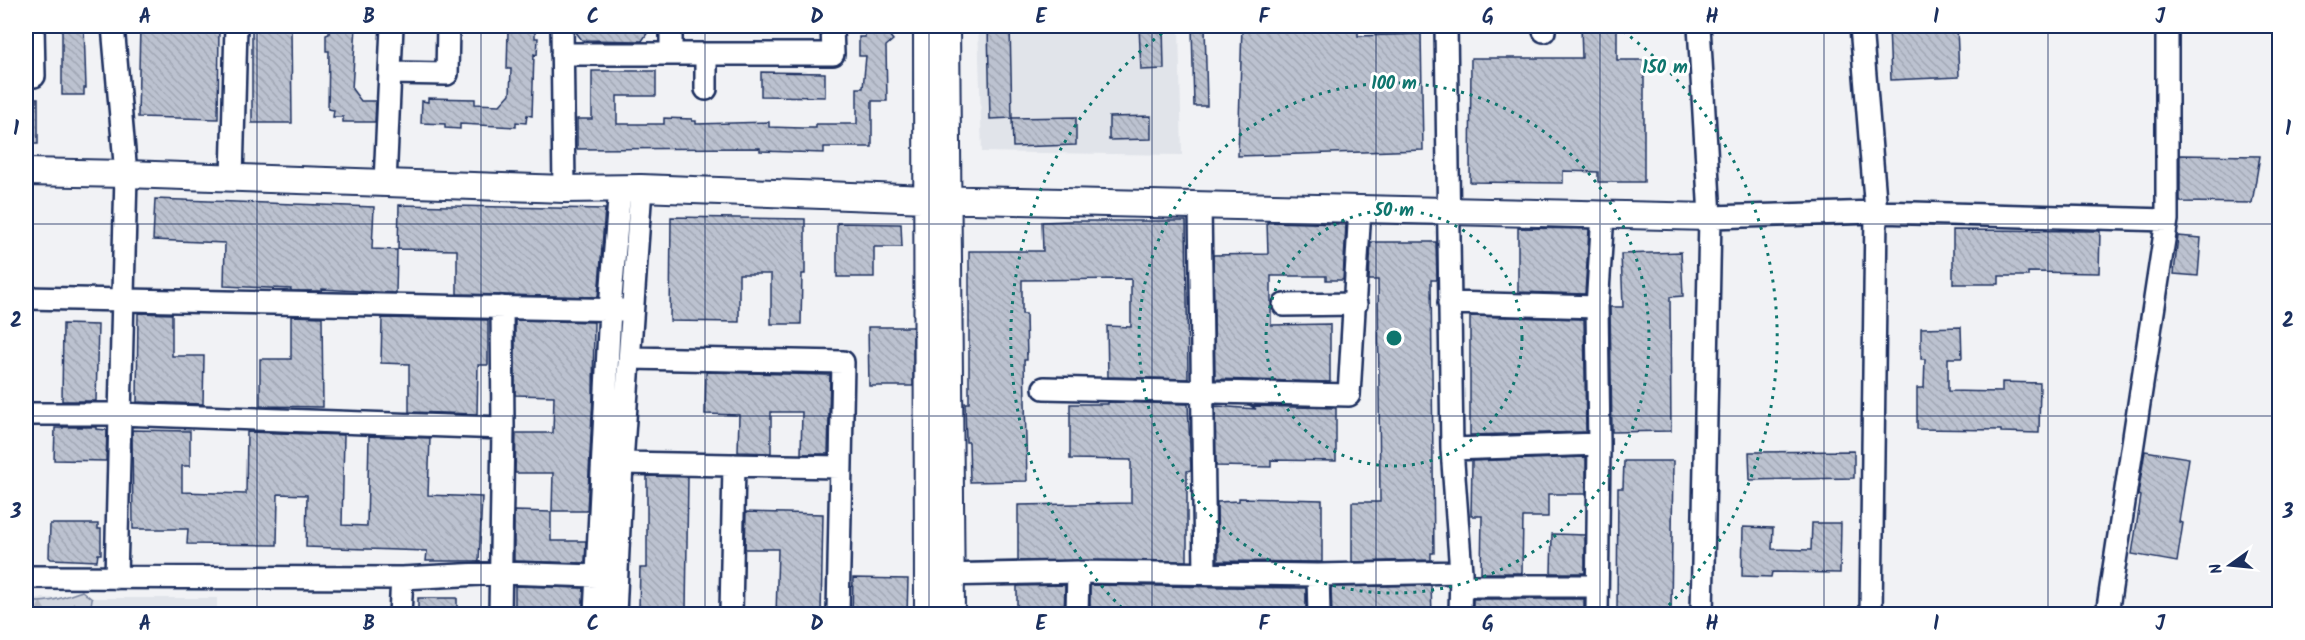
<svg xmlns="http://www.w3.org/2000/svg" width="2305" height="640" font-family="Kalam,sans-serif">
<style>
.built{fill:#e1e4ea}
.forest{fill:url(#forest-firs);stroke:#76829e;stroke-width:1.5}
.building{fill:url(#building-back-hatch);stroke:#1b2f5e;stroke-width:1.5}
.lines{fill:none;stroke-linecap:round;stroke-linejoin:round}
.minor-casing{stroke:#1b2f5e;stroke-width:26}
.major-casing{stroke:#1b2f5e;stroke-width:30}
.minor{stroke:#fff;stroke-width:21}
.major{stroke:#fff;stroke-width:26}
.grid{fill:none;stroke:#1b2f5e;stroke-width:1.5;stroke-opacity:0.55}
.ring{fill:none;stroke:#0f766e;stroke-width:3;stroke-dasharray:3 6}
.centre{fill:#0f766e;stroke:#fff;stroke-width:3}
.ring-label{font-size:18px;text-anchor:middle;font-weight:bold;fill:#0f766e;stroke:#fff;stroke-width:6;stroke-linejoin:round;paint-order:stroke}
.neatline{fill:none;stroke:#1b2f5e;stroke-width:2}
.grid-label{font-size:20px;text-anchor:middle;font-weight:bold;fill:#1b2f5e}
</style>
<defs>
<pattern id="forest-firs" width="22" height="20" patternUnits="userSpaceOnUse" patternTransform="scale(1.5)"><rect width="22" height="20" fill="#d2d6df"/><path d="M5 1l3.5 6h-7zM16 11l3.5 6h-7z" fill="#b4b8c2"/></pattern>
<pattern id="building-back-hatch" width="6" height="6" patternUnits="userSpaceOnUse" patternTransform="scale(1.5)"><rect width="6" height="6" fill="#bcc2d0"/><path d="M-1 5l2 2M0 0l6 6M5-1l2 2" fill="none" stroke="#a1a7b5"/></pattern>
</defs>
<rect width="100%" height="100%" fill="#f1f2f5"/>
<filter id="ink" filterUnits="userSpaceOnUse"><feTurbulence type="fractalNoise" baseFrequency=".0167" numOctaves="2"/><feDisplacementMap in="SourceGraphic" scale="12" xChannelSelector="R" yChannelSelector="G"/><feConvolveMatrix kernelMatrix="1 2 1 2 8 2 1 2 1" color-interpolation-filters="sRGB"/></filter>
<g filter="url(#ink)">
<!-- built -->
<path class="built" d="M978,26H1179L1182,155L982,152Z
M26,598H217V614H26Z"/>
<!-- forest -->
<path class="forest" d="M82,591L92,599L90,611L92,614H26V600C43,606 65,597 82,591Z"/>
<!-- building -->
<path class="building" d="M62,26H84L86,88H84V95H62Z
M140,26H219L218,119L138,117Z
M252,26H291L292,123H252Z
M329,26H356L352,89L361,101H376L375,122H343V117H333L334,110L328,109L329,51H326V35L329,34Z
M511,26H535V38H538L537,55L534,54L532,116L527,115L526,123L516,122V127L460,124V129L445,128V124L421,123L422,101L428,102V98L475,99V104L500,105L510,94L511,69H507L508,31H511Z
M575,26H652L642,41L582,40L575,31Z
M865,26H889V35L893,40L886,46L887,101H872V147H824V153L760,151V148L577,149V119H592V71H656V96H617V124H664V118L692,119V121H696V124L769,122V127L802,128H816V124H857V88H863L866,56H859V37H865Z
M988,26H1010L1012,118L990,119Z
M1139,26H1163L1164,69L1141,70Z
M1192,26H1205L1207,106H1194Z
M1242,26H1358V36L1421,34L1423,150L1238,156Z
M1581,26H1617V60H1644V182H1598V172L1563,171V183L1470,182L1471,58H1582Z
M1889,26H1957L1959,77L1891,80Z
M761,72L825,73V97L761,96Z
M26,98H38V144H26Z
M1151,116V139L1109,140V117Z
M1076,117V145L1013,147L1012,118Z
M2180,155L2260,156L2252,203L2180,202Z
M155,199L374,207L372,249L397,250L396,293L322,289V291H291V289L224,286L225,243L153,240Z
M399,205L605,209L598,297L457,294V250L398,249Z
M671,217L805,219V274H802L801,324H771V274H739V322L670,321Z
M1071,221H1186L1188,379L1108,377L1107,326L1131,327V279L1022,280V314H1026L1027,360H1024L1027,481L970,482L969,442H966L965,403H969V251H1043L1042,222Z
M1267,222L1346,224L1343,280H1326V276H1271V325L1330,324V382L1215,379L1213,255L1268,254Z
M837,223L901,224L902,247H874V277H837Z
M1518,228L1589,229L1585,294L1518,292Z
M1953,230L2100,231L2099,273L2028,272V276H1999V284H1953Z
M2178,236L2201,238L2198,276L2174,274Z
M1371,242H1436L1437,280H1431L1434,553H1431V560L1352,562V502H1380L1378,280H1369Z
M1681,252L1683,296L1670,297L1671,431L1612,432L1610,307H1623L1621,254Z
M138,313L172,314V356H204L203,404L137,402Z
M291,316L322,317L323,407L260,406V359H291Z
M1470,316L1584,319L1586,432L1470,435Z
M382,318L488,320V365H478L477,414L409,412V364L381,363Z
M515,320L594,322L593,396L587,511H552L553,473H515L516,433H553L554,396L515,395Z
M63,324L98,325L96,401H62Z
M868,327H913V386H869Z
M1961,327L1962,358H1948V391L2002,392V382L2040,383L2039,433L2001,432V430L1917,429V388H1924L1925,359H1921V328Z
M706,372L830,375L828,454H801L802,412H771V453L738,452L739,415L705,414Z
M1108,402L1188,404L1191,470L1187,471V561H1018V505L1131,503V460L1070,459V404H1108Z
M1215,406L1256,409L1251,406L1336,408V461L1271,460V467L1216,466Z
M63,427H96V429L107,430L106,461L54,460L55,428H63Z
M132,430L190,431V466H182V492L246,494L247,432L344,435L342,525L367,526L369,436L430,438L428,495L482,497L479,561H426L427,551L306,547L307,495L278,494L277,545L187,544L188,529H133Z
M1854,451V478L1750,480L1749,452Z
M2145,451L2189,458L2179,522L2183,523L2177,562L2132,554L2141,496L2138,495Z
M1586,457V494H1548V517H1523L1522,573H1481L1482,516H1471L1472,461Z
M1624,461H1673L1671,612H1617L1618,488H1623Z
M647,476L688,477L686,610L639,609L640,568H647Z
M1239,498L1322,500V562L1218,561L1217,502L1239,501Z
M514,511L551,512V541H586L585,563L514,561Z
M746,512L823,514L821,615H776L778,549H745Z
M1812,523H1841L1840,573L1772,572L1771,577L1742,576L1743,527L1773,528L1772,549L1811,550Z
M50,524H98V529H101V554H98L97,561L51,559L49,557Z
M1552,534L1585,535V573H1551Z
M853,578L908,579L907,615H852Z
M1065,585L1064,615H1017V586Z
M1090,585L1306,588V615H1226V610H1195V615H1090Z
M1431,585L1432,615H1332L1331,587Z
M515,586L584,588L582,615H515Z
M418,598H457V615H418Z
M1473,599H1584V615H1473Z"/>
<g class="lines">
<!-- minor casing -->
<g class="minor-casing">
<path id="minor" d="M113,26L126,174L116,578
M562,26L564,189
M1446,26L1452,449L1461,572L1460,614
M1699,26L1710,217L1702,614
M1861,26L1876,212L2167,220
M1544,31V26
M562,54H833L832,26
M671,54V26
M706,54V89
M391,73L447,74L448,26
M26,76H34L33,26
M232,178L236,26
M385,183L392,26
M1200,204L1205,573
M1710,217L1876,212L1871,614
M26,298L632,310
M1449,303L1597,307
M1284,305L1356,304
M630,358L843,362L838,614
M1044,388L1349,395L1360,208
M26,414H119L503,428
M1452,449L1599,444
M622,463L840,467
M937,575L1078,572L1318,575L1461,572
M1318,575L1319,614
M26,577L402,578L501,573L596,576
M1461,586H1597
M400,614L402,578
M500,614L503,428L502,307
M595,614L610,309L620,188
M615,614L622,463L641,188
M731,614L734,465
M1077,614L1078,572
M1597,614L1599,444L1597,307L1603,214
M2107,614L2167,220V26"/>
</g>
<!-- major casing -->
<g class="major-casing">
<path id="major" d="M927,26L928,614
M946,26L951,614
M26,172L126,174L564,189L641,188L928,199L1710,217"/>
</g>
<!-- minor -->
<use href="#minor" class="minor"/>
<!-- major -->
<use href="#major" class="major"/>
</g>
</g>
<!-- grid -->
<path class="grid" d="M257,26V614M481,26V614M705,26V614M929,26V614M1152,26V614M1376,26V614M1600,26V614M1824,26V614M2048,26V614M26,224H2280M26,416H2280"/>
<!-- distance rings -->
<g class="ring">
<circle cx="1394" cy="338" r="128"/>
<circle cx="1394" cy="338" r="255"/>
<path d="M1128 614A383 383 0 0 1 1172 26M1616 26A383 383 0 0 1 1660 614"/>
</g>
<circle cx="1394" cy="338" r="9" class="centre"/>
<g class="ring-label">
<text x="1665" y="73">150 m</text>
<text x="1394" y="89">100 m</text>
<text x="1394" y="216">50 m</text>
</g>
<!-- margin -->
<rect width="2305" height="640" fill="none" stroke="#fff" stroke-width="66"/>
<!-- north arrow -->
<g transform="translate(2230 565) rotate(255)" stroke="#ffffff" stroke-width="4.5" paint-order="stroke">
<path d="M0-4.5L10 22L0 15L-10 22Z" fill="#1b2f5e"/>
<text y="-9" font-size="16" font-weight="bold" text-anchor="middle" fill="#1b2f5e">N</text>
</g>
<rect x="33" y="33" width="2239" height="574" class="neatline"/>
<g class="grid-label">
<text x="145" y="23">A</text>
<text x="369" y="23">B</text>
<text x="593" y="23">C</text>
<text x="817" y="23">D</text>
<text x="1041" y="23">E</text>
<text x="1264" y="23">F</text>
<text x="1488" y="23">G</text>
<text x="1712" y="23">H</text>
<text x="1936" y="23">I</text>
<text x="2160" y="23">J</text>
<text x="16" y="135">1</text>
<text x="2288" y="135">1</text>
<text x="16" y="327">2</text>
<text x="2288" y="327">2</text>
<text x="16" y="518">3</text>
<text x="2288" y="518">3</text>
<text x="145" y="630">A</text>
<text x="369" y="630">B</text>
<text x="593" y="630">C</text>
<text x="817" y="630">D</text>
<text x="1041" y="630">E</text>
<text x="1264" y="630">F</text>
<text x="1488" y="630">G</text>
<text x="1712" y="630">H</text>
<text x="1936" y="630">I</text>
<text x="2160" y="630">J</text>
</g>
</svg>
